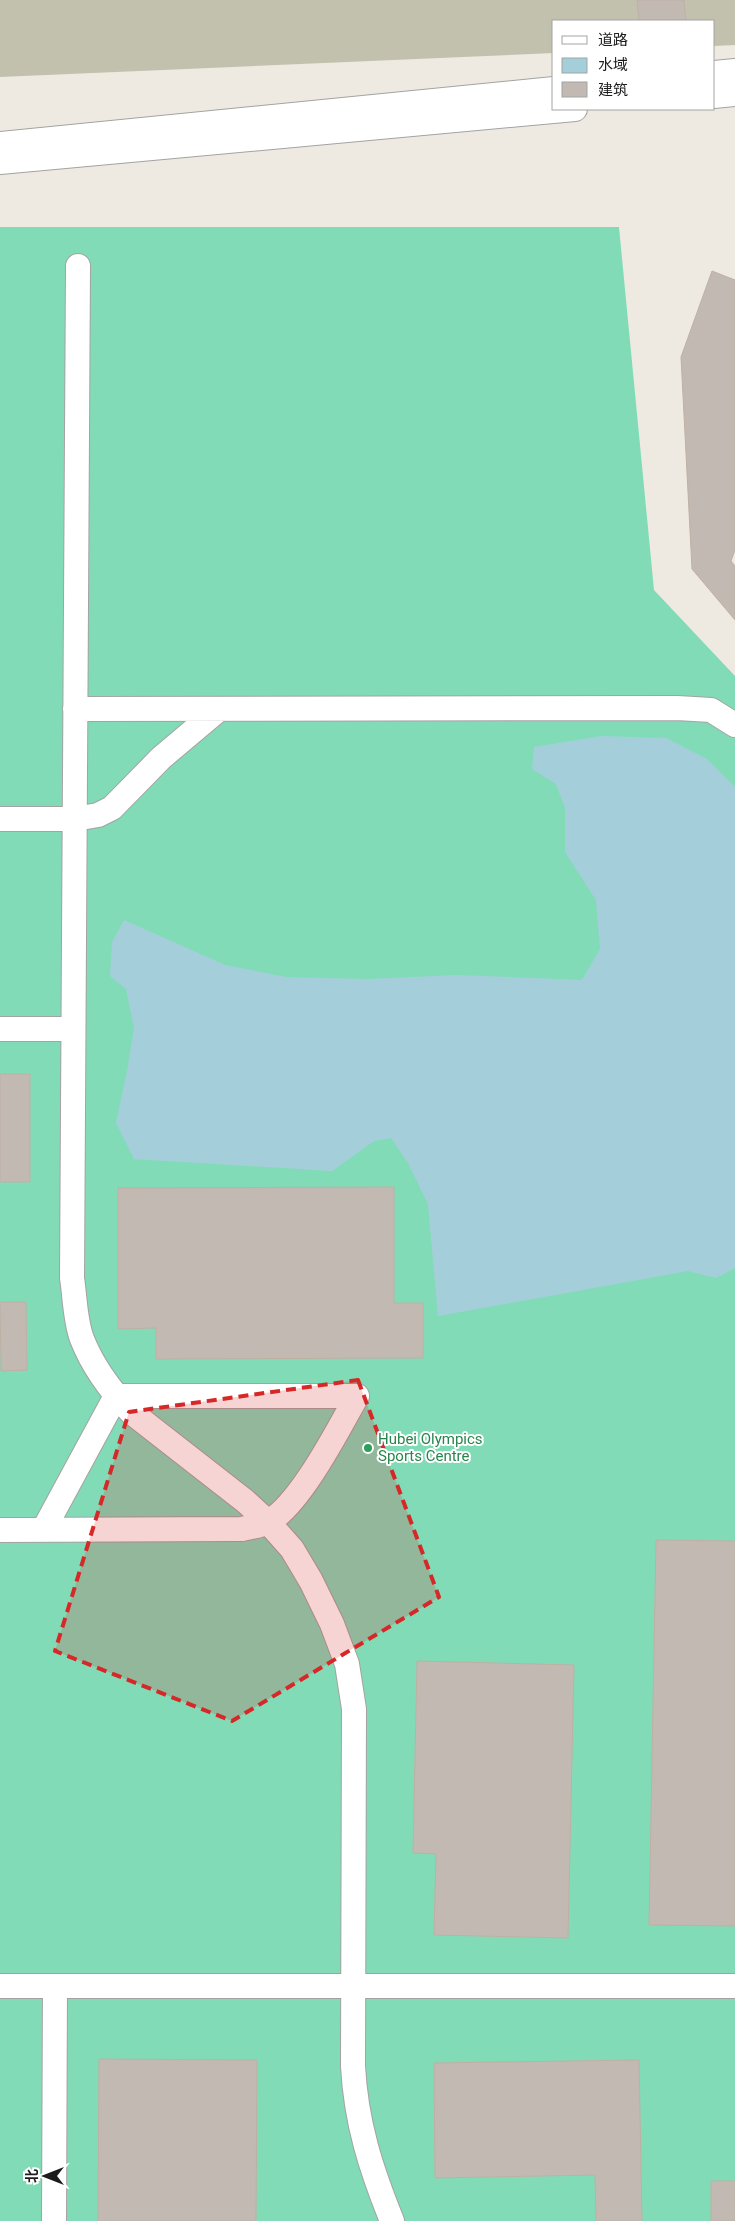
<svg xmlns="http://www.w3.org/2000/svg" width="735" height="2221" font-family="Roboto,'Noto Sans SC',sans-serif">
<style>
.construction{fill:#c2c1ae}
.pitch{fill:#82dbb7}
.water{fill:#a4cfda}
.building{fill:#c2b9b2;stroke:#bfb0a5}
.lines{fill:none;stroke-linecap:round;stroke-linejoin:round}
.minor-casing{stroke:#a3a3a3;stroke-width:26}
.minor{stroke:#fff;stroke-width:24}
.marked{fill:#d62828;fill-opacity:0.2;stroke:#d62828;stroke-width:4;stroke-dasharray:10 6;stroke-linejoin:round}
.leisure-dot{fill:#2e9e5b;stroke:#fff;stroke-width:2}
.labels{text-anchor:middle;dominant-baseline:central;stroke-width:4;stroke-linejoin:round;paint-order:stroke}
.leisure-label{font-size:15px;fill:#27864d;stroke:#fff;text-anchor:start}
</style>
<rect width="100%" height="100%" fill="#eeeae2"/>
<!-- construction -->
<path class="construction" d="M0,0H735V45L714,46V21H554V53L0,77Z"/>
<!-- pitch -->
<path class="pitch" d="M0,227H619L654,590L735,676V2221H0Z"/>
<!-- water -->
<path class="water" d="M601,736L666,738L707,759L735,787V1268L716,1278L688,1271L438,1316L428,1204L408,1163L391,1138L374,1141L332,1171L134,1159L116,1123L127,1071L134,1028L126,989L110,976L112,942L124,920L225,965L286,977L367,979L457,975L582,980L600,949L596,900L565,852V808L556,784L532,769L534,747Z"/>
<!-- building -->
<path class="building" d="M637,0H684L686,21H639Z
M712,271L735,280V550L731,561L735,566V620L692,569L681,357Z
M0,1074H30V1182H0Z
M394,1187V1303H423V1358L156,1359V1328L118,1329V1188Z
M0,1302H26L27,1370L1,1371Z
M656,1540L735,1541V1926L649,1925Z
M417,1661L574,1665L568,1938L434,1935L436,1854L413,1853Z
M99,2059L257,2060L256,2221H98Z
M639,2060L642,2221H596L595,2175L435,2178L434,2063Z
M711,2181H735V2221H711Z"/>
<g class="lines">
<!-- minor casing -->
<g class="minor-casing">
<path id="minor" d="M714,73L735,71
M714,96L735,94
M0,144L554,89
M0,162L575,109
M78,266L72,1278C75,1297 75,1321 82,1339C93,1367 111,1391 131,1412L245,1501L268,1522L292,1549L311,1581L332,1624L347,1664L354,1709L353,2066C356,2123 371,2169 392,2221
M75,709L677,708L711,710L735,725
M0,819H75L98,815L112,808L161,758L218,710
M0,1029H73
M44,1529L116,1396H357
M0,1530L242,1529C250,1527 261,1526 268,1522C300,1505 339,1428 357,1396
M0,1986H735
M54,2221L55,1986"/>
</g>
<!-- minor -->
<use href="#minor" class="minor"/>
</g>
<!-- marked area -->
<path class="marked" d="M358,1380L439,1597L232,1721L55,1651L129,1412Z"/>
<!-- markers -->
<circle class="leisure-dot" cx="368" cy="1448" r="5"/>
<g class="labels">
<!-- leisure labels -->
<g class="leisure-label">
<text x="378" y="1439">Hubei Olympics<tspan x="378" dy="17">Sports Centre</tspan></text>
</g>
</g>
<!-- legend -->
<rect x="552" y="20" width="162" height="90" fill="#ffffff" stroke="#a4a4a4"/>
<rect x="562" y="36" width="25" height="8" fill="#ffffff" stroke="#a4a4a4"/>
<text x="598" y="45" font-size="15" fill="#1c1c1c">道路</text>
<rect x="562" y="58" width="25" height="15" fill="#a4cfda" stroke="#a4a4a4"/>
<text x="598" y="70" font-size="15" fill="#1c1c1c">水域</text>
<rect x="562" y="82" width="25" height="15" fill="#c2b9b2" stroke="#a4a4a4"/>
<text x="598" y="95" font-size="15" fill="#1c1c1c">建筑</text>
<!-- north arrow -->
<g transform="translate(45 2176) rotate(270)" stroke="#ffffff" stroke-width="4" paint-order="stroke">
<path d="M0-4L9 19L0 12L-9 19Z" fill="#1c1c1c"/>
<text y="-8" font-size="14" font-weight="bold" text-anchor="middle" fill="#1c1c1c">北</text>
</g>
</svg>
